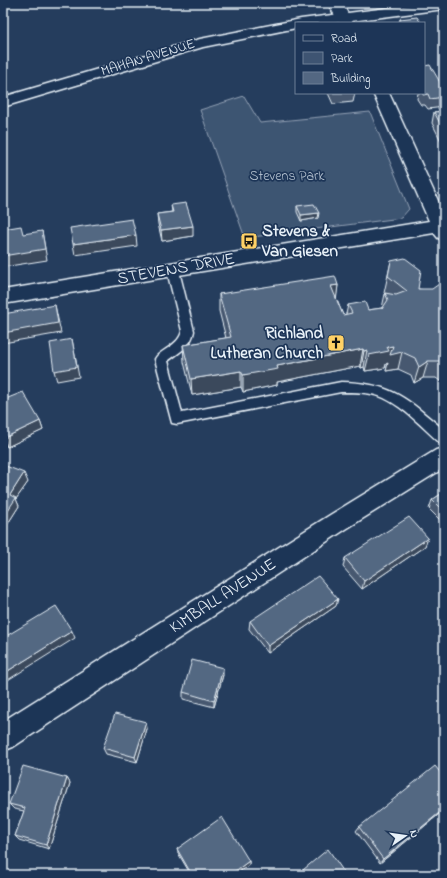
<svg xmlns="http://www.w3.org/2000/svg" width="447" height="878" font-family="'Indie Flower',sans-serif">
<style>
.green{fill:#3e5472;stroke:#93a2b5}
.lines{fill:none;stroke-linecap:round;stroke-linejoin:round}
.lane-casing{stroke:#e8f1f8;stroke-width:3}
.street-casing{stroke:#e8f1f8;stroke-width:3}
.secondary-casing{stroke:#e8f1f8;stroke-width:3}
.lane{fill:#1d3557;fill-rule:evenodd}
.street{fill:#1d3557;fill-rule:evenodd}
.secondary{fill:#1d3557;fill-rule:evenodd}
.wall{fill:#475970;stroke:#e8f1f8}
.shaded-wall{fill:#3a485b;stroke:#e8f1f8}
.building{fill:#536782;stroke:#e8f1f8}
.labels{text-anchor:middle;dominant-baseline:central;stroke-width:3.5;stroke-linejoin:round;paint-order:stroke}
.far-street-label{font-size:14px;fill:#e8f1f8;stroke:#1d3557}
.far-park-label{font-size:14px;fill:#b5c2d0;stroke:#1d3557}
.poi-label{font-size:17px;font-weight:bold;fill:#e8f1f8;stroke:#1d3557;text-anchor:start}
.street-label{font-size:17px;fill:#e8f1f8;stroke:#1d3557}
</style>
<rect width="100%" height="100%" fill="#253d5d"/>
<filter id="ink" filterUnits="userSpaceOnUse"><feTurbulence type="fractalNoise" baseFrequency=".025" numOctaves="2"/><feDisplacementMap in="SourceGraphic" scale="8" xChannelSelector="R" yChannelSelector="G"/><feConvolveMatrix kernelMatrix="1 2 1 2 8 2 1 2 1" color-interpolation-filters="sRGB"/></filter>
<g filter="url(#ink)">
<!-- green -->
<path class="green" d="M244,96L260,123L370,112L409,209L401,218L245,238L200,110Z"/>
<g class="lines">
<!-- lane casing -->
<g class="lane-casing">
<path id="lane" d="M173,267L177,268L179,271L194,331C191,347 179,352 168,361L182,413L341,382C393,383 407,399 444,430V443L439,442C422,427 405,408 384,398C371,392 355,392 341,392L177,424L172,423L155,359L157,356C166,348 179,344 182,331L167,271L169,268Z"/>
</g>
<!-- street casing -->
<g class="street-casing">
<path id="street" d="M426,3H444V9L336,23H296V28L203,47L3,107V97L200,39L301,19Z
M444,448V468L346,529L13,747L3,751V721L330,515L436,450Z"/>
</g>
<!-- secondary casing -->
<g class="secondary-casing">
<path id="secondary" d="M328,3H342L353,23H339Z
M373,93H389L444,214V240L438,238L434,233L3,304V290L429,221Z"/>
</g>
<!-- lane -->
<use href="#lane" class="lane"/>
<!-- street -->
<use href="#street" class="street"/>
<!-- secondary -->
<use href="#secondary" class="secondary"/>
</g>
<!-- wall -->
<path class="wall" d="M400,19L421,23H399Z
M441,84H444V107L428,109L425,105H421L417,99L418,93H424Z
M328,93H355L353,102L333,104Z
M444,111V147L432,123L434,112Z
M171,205L193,236L162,241L158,224L157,214L172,212Z
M297,206L318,218L301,221L297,212Z
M391,261L418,289L444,292V384L436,378H423L414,383L411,375L398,369L386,371L388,363L386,364L385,368L365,371L364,367L361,368L360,366L277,382V385L243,392L241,387L192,395L184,362L183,345L226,338L219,311V294L338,285L336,298L343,315L346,314L348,305L368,310L382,308L385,294L384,293Z
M3,400L40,421L43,430L7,447L3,440Z
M3,465L28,482L16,499L19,506L7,525L3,523Z
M444,492V524L429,509L432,500Z
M428,538L425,546L362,589L343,567L345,558Z
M336,606L268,653L249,629L250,621Z
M223,675L214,707L183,699V692Z
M146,722L147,729L137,762L106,754L103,748Z
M444,777V810L380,863L356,831L359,827Z
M67,778L70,783L49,849L19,840L15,836L24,811L14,809L9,804Z
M177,849L249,861V865L235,875H191L178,853Z"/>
<!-- shaded-wall -->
<path class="shaded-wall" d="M319,213L318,218L301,221V215Z
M193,226V236L162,241L161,230Z
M42,231L47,260L3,267V256Z
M136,235L137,246L75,255L73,244Z
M338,285L336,302L331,286Z
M55,305L61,333L3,343V333Z
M72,339L79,377L57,381L54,371Z
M393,346L402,352L398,369L386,371L388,363L386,364L385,368L365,371L369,355L387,347Z
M363,349L360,366L277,382V385L243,392V375L277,366Z
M367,350L364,367L361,368L364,351Z
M428,361L423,378L414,383L419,367Z
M241,371V387L192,395L191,379Z
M40,421L43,430L7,447L4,438Z
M24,473L28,482L16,499L19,506L7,525L4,516L10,495Z
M428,538L425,546L362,589L364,581Z
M338,599L336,606L268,653V646Z
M72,631L75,638L3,683V674Z
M223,668V675L214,707V701Z
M146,722L147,729L137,762L135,757Z
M67,778L70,783L49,849L46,845Z
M444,809V810L380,863L383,859Z
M249,861V865L235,875H230Z"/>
<!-- building -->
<path class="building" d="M417,17L421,23H402L400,19Z
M430,65L441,84H444V97L430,99L428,94L423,95L422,93H424V66Z
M444,111V131L434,112Z
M186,203L193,226L161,230L157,214L173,212L171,205Z
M314,204L319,213L301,215L297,206Z
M132,219L136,235L73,244L70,228Z
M21,226L23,234L42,231L45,249L3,256V229Z
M405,258L421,270L418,289H432L439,284L443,292H444V363L441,361H428L419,367L415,358L402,352L390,355L393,346L387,347L389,351L369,355L367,350L364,351L363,349L277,366L278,369L243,375L241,371L191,379L183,345L231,337L219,294L335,276L338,285L331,286L343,315L352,313L348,305L365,302L368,310L382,308V309L388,300L385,293L396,295L407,291L388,276L391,261Z
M55,305L58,323L3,333V314Z
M72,339L77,367L54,371L50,343Z
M23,392L40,421L4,438L3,436V400Z
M3,465L24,473L10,495L16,498L4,516H3Z
M444,492V512L432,500Z
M409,517L428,538L364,581L345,558Z
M318,576L338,599L268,646L250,621Z
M56,606L72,631L3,674V638Z
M192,660L223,668L214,701L183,692Z
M115,714L146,722L135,757L103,748Z
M23,766L67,778L46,845L15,836L25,808L9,804Z
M435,766L444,777V809L383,859L359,827Z
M222,817L249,861L230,875H192L177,849Z
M328,849L346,875H297Z"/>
</g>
<!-- icons -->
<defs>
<g id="bus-square" transform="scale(0.9)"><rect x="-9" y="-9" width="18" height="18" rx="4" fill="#ffd166" stroke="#1d3557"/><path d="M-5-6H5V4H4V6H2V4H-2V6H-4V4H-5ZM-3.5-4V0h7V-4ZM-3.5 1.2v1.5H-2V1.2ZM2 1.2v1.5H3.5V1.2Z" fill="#111"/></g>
<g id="church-square" transform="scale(0.9)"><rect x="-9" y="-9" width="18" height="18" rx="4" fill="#ffd166" stroke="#1d3557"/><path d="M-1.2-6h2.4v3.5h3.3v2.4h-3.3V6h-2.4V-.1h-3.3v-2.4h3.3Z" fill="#111"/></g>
</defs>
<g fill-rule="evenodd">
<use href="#bus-square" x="249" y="241"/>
<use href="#church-square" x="336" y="343"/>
</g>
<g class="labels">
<!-- far-street labels -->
<g class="far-street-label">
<text transform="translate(148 58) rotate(-17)">MAHAN AVENUE</text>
</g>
<!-- far-park labels -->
<g class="far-park-label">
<text x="287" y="176">Stevens Park</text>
</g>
<!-- poi labels -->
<g class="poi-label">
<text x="262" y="231">Stevens &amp;<tspan x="262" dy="20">Van Giesen</tspan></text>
<text x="323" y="333" text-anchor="end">Richland<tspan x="323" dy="20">Lutheran Church</tspan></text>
</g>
<!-- street labels -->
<g class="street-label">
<text transform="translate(176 269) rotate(-10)">STEVENS DRIVE</text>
<text transform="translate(223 596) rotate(-33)">KIMBALL AVENUE</text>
</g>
</g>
<!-- margin -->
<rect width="447" height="878" fill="none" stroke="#1d3557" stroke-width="16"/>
<rect x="8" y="8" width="431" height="862" fill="none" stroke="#e8f1f8" stroke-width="1.5" filter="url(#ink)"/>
<!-- legend -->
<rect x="295" y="22" width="130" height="72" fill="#1d3557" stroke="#6e8097"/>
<rect x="303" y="35" width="20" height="6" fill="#1d3557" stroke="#6e8097"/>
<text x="331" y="42" font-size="12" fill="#e8f1f8">Road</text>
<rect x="303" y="52" width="20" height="12" fill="#3e5472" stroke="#6e8097"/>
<text x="331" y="62" font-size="12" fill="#e8f1f8">Park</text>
<rect x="303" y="72" width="20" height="12" fill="#536782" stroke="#6e8097"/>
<text x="331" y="82" font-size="12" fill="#e8f1f8">Building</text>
<!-- north arrow -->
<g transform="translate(405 836) rotate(77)" stroke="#1d3557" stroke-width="3" paint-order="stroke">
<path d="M0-3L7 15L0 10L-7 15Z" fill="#e8f1f8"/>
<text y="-6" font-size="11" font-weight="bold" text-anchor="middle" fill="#e8f1f8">N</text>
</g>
</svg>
